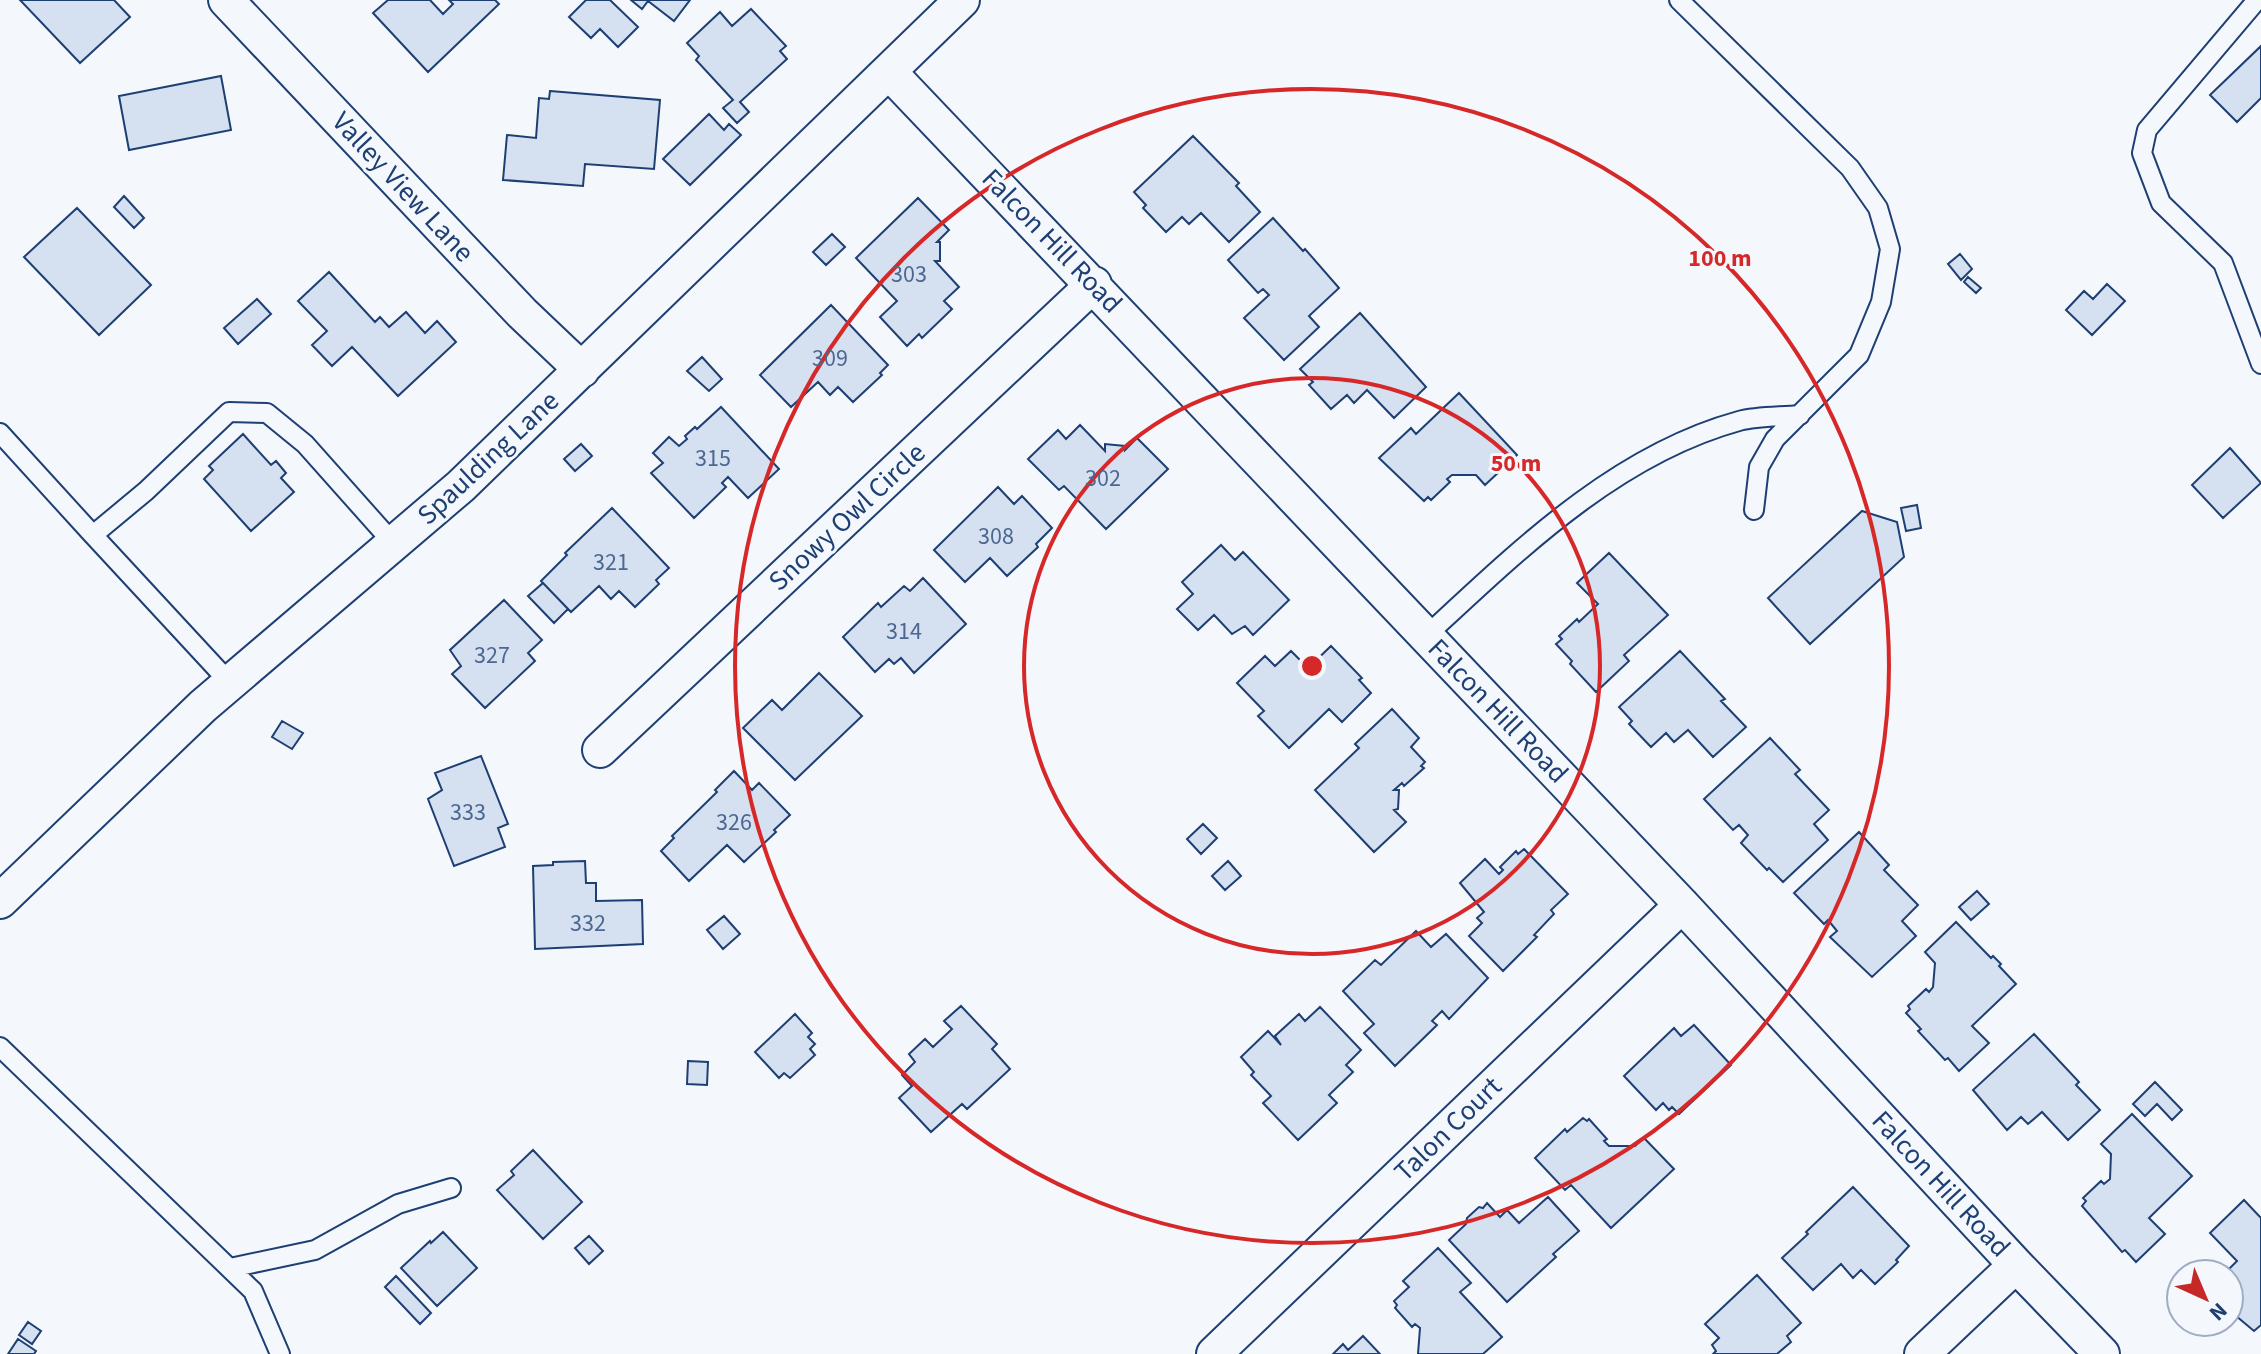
<svg xmlns="http://www.w3.org/2000/svg" width="2261" height="1354" font-family="'Source Sans 3',sans-serif">
<style>
.building{fill:#d5e0f0;stroke:#1d3f73;stroke-width:2}
.lines{fill:none;stroke-linecap:round;stroke-linejoin:round}
.service-casing{stroke:#1d3f73;stroke-width:22}
.minor-casing{stroke:#1d3f73;stroke-width:38}
.service{stroke:#f4f7fb;stroke-width:18}
.minor{stroke:#f4f7fb;stroke-width:34}
.ring{fill:none;stroke:#d62828;stroke-width:4}
.labels{text-anchor:middle;dominant-baseline:central;stroke-width:6;stroke-linejoin:round;paint-order:stroke}
.number-label{font-size:24px;fill:#4b6792}
.street-label{font-size:28px;fill:#1d3f73;stroke:#f4f7fb}
.centre{fill:#d62828;stroke:#f4f7fb;stroke-width:4}
.ring-label{font-size:24px;text-anchor:middle;font-weight:bold;fill:#d62828;stroke:#f4f7fb;stroke-width:6;stroke-linejoin:round;paint-order:stroke}
</style>
<rect width="100%" height="100%" fill="#f4f7fb"/>
<!-- building -->
<path class="building" d="M20,0H114L130,17L80,63Z
M388,0H430L443,14L453,4L449,0H495L499,4L428,72L373,13Z
M586,0H610L638,27L618,47L600,29L591,38L569,17Z
M631,0H690L674,21L648,1L642,9Z
M751,9L786,46L780,51L787,59L740,102L749,112L737,123L723,108L733,100L696,60L699,56L687,43L720,12L732,26Z
M2261,46V98L2237,122L2210,95Z
M221,76L231,130L129,150L119,96Z
M550,91L660,100L654,169L585,164L583,186L503,180L507,135L536,138L539,98L549,99Z
M709,114L724,130L729,124L741,135L690,185L663,159Z
M1193,136L1239,183L1236,186L1260,212L1229,242L1201,213L1189,224L1182,217L1166,232L1143,208L1146,205L1134,192Z
M124,196L144,218L134,228L114,207Z
M918,198L949,230L937,242H940V261H935L959,287L944,301L952,309L922,338L919,334L907,346L880,317L897,301L856,258Z
M77,208L151,285L99,335L24,257Z
M1273,218L1303,251L1305,249L1339,288L1309,316L1319,327L1284,360L1244,318L1269,295L1263,289L1258,293L1228,260Z
M832,234L845,247L826,265L813,252Z
M1960,254L1972,269L1961,280L1948,264Z
M329,272L375,322L380,317L389,327L406,312L425,333L437,321L456,342L398,396L352,347L332,366L312,345L327,331L298,301Z
M1968,277L1981,288L1976,293L1964,282Z
M2107,284L2125,301L2092,335L2066,310L2084,291L2093,299Z
M257,299L271,314L238,344L224,328Z
M831,305L888,365L880,373L882,375L853,402L838,387L830,395L818,382L791,407L760,375Z
M1360,313L1426,387L1394,418L1367,390L1354,403L1347,395L1331,409L1309,385L1313,382L1300,369Z
M702,357L722,379L709,391L687,371Z
M1459,393L1517,455L1485,485L1476,475H1452L1447,479L1450,482L1431,500L1428,497L1424,501L1379,458L1411,428L1416,434Z
M721,407L779,469L748,498L728,477L722,483L726,487L694,518L651,473L663,463L653,453L669,437L679,446L687,439L685,436L695,427L697,429Z
M1080,425L1105,451V444L1125,446V450L1137,438L1168,469L1106,529L1064,486L1059,490L1028,459L1058,430L1066,439Z
M243,434L271,465L276,461L286,473L281,478L294,492L251,531L204,479L213,470L209,466Z
M581,444L592,456L575,471L564,459Z
M2230,448L2261,483L2223,518L2192,485Z
M998,487L1014,504L1022,496L1052,528L1036,544L1038,547L1007,576L990,558L965,582L934,550Z
M1917,505L1921,528L1906,531L1901,508Z
M612,508L669,568L656,580L659,584L635,607L619,591L611,599L599,586L571,612L541,581L567,555L565,553Z
M1862,511L1897,522L1904,557L1810,644L1768,598Z
M1221,545L1235,560L1243,552L1289,600L1253,635L1245,626L1232,634L1214,615L1198,630L1177,609L1193,594L1182,582Z
M1609,553L1668,615L1624,655L1629,661L1596,692L1570,664L1572,661L1556,644L1562,639L1559,636L1577,619L1579,622L1598,604L1577,583Z
M923,578L966,624L914,673L901,658L894,664L889,659L875,672L843,637L878,603L881,607L904,586L910,591Z
M543,583L568,609L554,623L528,596Z
M504,600L542,640L528,653L535,661L485,708L452,674L461,666L450,650Z
M1331,646L1362,678L1359,680L1371,693L1342,722L1329,709L1289,748L1258,716L1264,711L1237,683L1265,656L1275,666L1291,651L1308,668Z
M1680,651L1725,699L1721,701L1746,727L1713,757L1688,730L1674,742L1666,733L1651,747L1629,724L1632,721L1619,707Z
M819,673L862,716L795,780L743,728L772,700L782,710Z
M1392,709L1419,738L1411,747L1425,762L1421,766L1424,768L1404,786L1402,783L1394,790H1399L1398,809L1394,810L1406,822L1374,852L1315,790L1359,748L1355,744Z
M282,721L303,733L292,749L272,737Z
M1770,738L1800,770L1795,774L1829,810L1814,824L1828,840L1783,882L1769,868L1767,870L1741,843L1748,835L1739,825L1733,830L1704,799Z
M481,756L508,824L498,828L505,847L454,866L428,799L442,790L435,773Z
M734,771L752,790L759,783L790,815L774,830L776,832L744,862L727,845L689,881L661,851L674,838L672,836L717,792L715,790Z
M1203,824L1217,838L1201,854L1187,839Z
M1859,832L1889,865L1884,870L1918,905L1902,921L1916,936L1872,977L1830,937L1837,931L1828,920L1824,924L1794,893Z
M1524,849L1568,894L1551,910L1554,914L1534,935L1537,937L1503,971L1469,936L1482,923L1477,918L1484,912L1460,883L1485,859L1499,874L1503,870L1500,867L1516,851L1518,854Z
M585,861L586,883H596V901L642,900L643,944L535,949L533,866L553,865V862Z
M1228,861L1241,876L1225,890L1212,876Z
M1977,891L1989,904L1971,920L1959,907Z
M724,916L740,934L723,949L707,930Z
M1956,922L1991,958L1993,956L2001,964L1999,966L2016,984L1972,1026L1989,1043L1959,1071L1948,1058L1945,1060L1918,1031L1921,1029L1906,1013L1910,1009L1908,1006L1926,989L1929,992L1933,987L1935,963L1925,952Z
M1416,931L1431,947L1446,934L1488,978L1449,1019L1442,1011L1432,1021L1437,1025L1395,1066L1364,1033L1374,1024L1343,991L1375,960L1381,965Z
M961,1006L997,1044L992,1049L1010,1069L967,1109L962,1104L931,1132L899,1098L912,1086L902,1075L915,1062L909,1054L925,1039L933,1047L952,1029L944,1021Z
M1320,1007L1361,1050L1346,1065L1353,1072L1329,1095L1337,1103L1298,1140L1263,1103L1271,1096L1251,1075L1254,1072L1241,1057L1268,1031L1281,1045L1275,1036L1299,1014L1305,1021Z
M795,1014L812,1033L808,1037L815,1044L810,1049L815,1055L790,1078L784,1073L779,1078L755,1052Z
M1694,1025L1731,1065L1679,1114L1672,1107L1669,1110L1663,1103L1656,1110L1624,1076L1674,1028L1681,1036Z
M2034,1034L2079,1082L2076,1085L2100,1110L2068,1140L2042,1112L2028,1124L2021,1117L2007,1130L1973,1090Z
M688,1061L708,1062L707,1085L687,1084Z
M2155,1082L2182,1110L2172,1120L2157,1104L2145,1116L2133,1104Z
M2132,1114L2192,1176L2149,1218L2165,1234L2136,1262L2125,1250L2122,1252L2082,1206L2086,1201L2083,1198L2101,1181L2104,1184L2110,1179L2111,1154L2101,1144Z
M1583,1118L1587,1121L1589,1119L1607,1139L1604,1141L1609,1146H1635L1644,1138L1674,1169L1611,1228L1571,1185L1565,1190L1535,1158L1565,1129L1567,1132Z
M533,1150L582,1202L543,1239L497,1190L514,1175L511,1171Z
M1853,1187L1909,1246L1896,1260L1898,1262L1875,1284L1861,1270L1853,1278L1841,1264L1813,1290L1782,1258L1808,1234L1806,1232Z
M1548,1197L1579,1231L1553,1254L1556,1257L1507,1302L1449,1240L1466,1224L1467,1218L1479,1207L1483,1208L1487,1203L1500,1217L1507,1210L1519,1223Z
M2244,1200L2261,1218V1325L2254,1331L2229,1310V1283L2232,1280L2229,1274L2225,1273L2237,1261L2210,1233Z
M443,1232L477,1268L437,1306L401,1268L430,1241L431,1243Z
M589,1236L603,1251L589,1264L575,1248Z
M1438,1248L1471,1283L1460,1292L1502,1337L1483,1354H1418L1420,1328L1415,1324L1412,1327L1395,1308L1397,1305L1394,1301L1409,1287L1403,1281Z
M1757,1275L1801,1323L1787,1336L1791,1342L1777,1354H1713L1716,1351L1712,1345L1719,1338L1705,1324Z
M396,1276L431,1313L420,1324L385,1287Z
M28,1322L41,1331L32,1344L19,1335Z
M1363,1336L1380,1354H1333L1343,1344L1348,1350Z
M18,1339L36,1351L34,1354H8Z"/>
<g class="lines">
<!-- service casing -->
<g class="service-casing">
<path id="service" d="M1679,0L1850,168L1878,208L1890,249L1881,302L1859,355L1775,439L1759,467L1754,510
M2257,0L2147,130L2142,153L2161,203L2223,263L2261,364
M0,433L93,535L146,491L229,412L267,413L305,444L394,544
M93,535L230,683
M1426,636C1518,551 1615,455 1739,421C1758,416 1780,417 1800,415
M0,1047L253,1291L280,1354
M230,1268L315,1250L398,1204L451,1188"/>
</g>
<!-- minor casing -->
<g class="minor-casing">
<path id="minor" d="M226,0L522,313L582,370
M890,73L1682,905L2016,1265L2102,1354
M600,750L1094,284
M0,901L203,706L461,486L962,0
M1214,1354L1682,905
M1922,1354L2016,1265"/>
</g>
<!-- service -->
<use href="#service" class="service"/>
<!-- minor -->
<use href="#minor" class="minor"/>
</g>
<!-- distance rings -->
<g class="ring">
<circle cx="1312" cy="666" r="288"/>
<circle cx="1312" cy="666" r="577"/>
</g>
<g class="labels">
<!-- number labels -->
<g class="number-label">
<text x="909" y="274">303</text>
<text x="830" y="358">309</text>
<text x="713" y="458">315</text>
<text x="1103" y="478">302</text>
<text x="996" y="536">308</text>
<text x="611" y="562">321</text>
<text x="904" y="631">314</text>
<text x="492" y="655">327</text>
<text x="468" y="812">333</text>
<text x="734" y="822">326</text>
<text x="588" y="923">332</text>
</g>
<!-- street labels -->
<g class="street-label">
<text transform="translate(403 187) rotate(47)">Valley View Lane</text>
<text transform="translate(1052 241) rotate(46)">Falcon Hill Road</text>
<text transform="translate(488 458) rotate(-43)">Spaulding Lane</text>
<text transform="translate(847 517) rotate(-43)">Snowy Owl Circle</text>
<text transform="translate(1498 711) rotate(46)">Falcon Hill Road</text>
<text transform="translate(1448 1129) rotate(-44)">Talon Court</text>
<text transform="translate(1941 1184) rotate(47)">Falcon Hill Road</text>
</g>
</g>
<circle cx="1312" cy="666" r="12" class="centre"/>
<g class="ring-label">
<text x="1720" y="266">100 m</text>
<text x="1516" y="471">50 m</text>
</g>
<!-- north arrow -->
<g transform="translate(2205 1298) rotate(136)"><circle r="38" fill="#f4f7fb" stroke="#9eadc5" stroke-width="2"/>
<path d="M0-6L14 30L0 20L-14 30Z" fill="#c62828"/>
<text y="-12" font-size="22" font-weight="bold" text-anchor="middle" fill="#1d3f73">N</text>
</g>
</svg>
